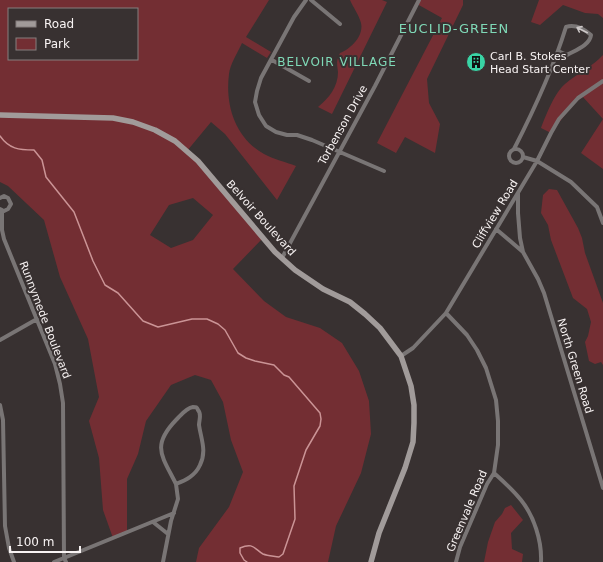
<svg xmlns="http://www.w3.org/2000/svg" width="603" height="562" font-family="'DejaVu Sans',sans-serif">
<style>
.green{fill:#732e33;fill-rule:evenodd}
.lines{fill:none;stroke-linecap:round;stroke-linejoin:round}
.stream{stroke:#cb9496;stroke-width:1.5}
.street{stroke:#797575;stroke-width:4}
.secondary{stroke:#a19b9a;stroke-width:5.5}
.oneway{stroke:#ccc7c7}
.labels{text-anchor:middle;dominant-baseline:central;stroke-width:4;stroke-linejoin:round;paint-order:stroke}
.poi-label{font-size:11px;fill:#f8f3f3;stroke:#383131;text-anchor:start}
.street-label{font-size:11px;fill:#f8f3f3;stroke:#383131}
.neighbourhood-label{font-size:12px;letter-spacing:1px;fill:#7fd9b7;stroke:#383131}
.quarter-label{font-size:13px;letter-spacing:1px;fill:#7fd9b7;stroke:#383131}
</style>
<rect width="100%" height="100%" fill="#383131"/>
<!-- green -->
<path class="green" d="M0,0H269L246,37L271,52L267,58L242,43C238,52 230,64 229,74C225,105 235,138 264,154C273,159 286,162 296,166L277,200L225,134L211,122L187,151L263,238L233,269L264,301L286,317L320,328L342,343L359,371L369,401L371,434L361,473L336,526L328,562H196L199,548L229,507L243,472L231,440L223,402L211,380L195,375L171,385L146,421L138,454L127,479V532L113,538L103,510L99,458L89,421L99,397L88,339L60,277L44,220L8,186L0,182ZM9,9H137V59H9ZM193,198L213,215L193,240L171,248L150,235L169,205Z
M350,0H382L387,2L332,114L318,107C329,98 338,87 338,72C337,63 336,62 340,53C351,49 364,36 361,23C359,15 353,7 350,0Z
M419,0H463V5L427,79L429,103L440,124L435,153L405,137L396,153L377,143L442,18L417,4Z
M539,0H603V18L598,14L585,13L563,5L540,25L531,22Z
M603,55V169L581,153L603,119L582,96L578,98L551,133L541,128C546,115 555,92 565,84C578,73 592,67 603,55Z
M549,189L557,190L578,228L582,238L585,253L603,303V365L601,362L595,364L589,361L585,342L588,336L591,322L587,309L573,298L551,240L548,225L541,213L543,195Z
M511,505L523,520L511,533L512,549L523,554L522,562H484L488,542L495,522L502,514L505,508Z"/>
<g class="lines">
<!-- stream -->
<path class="stream" d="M0,136C9,149 19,150 34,150L42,160L46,177L74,212L93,261L105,285L118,293L143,321L158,327L192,319H207L218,324L225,330L238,353L246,358L255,361L274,365L284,375L289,377L320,413L321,419L320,426L306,450L294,486L295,519L283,554L279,557C274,556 268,556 263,554C254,549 254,542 240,548V553L244,560L247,562"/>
<!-- street -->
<path class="street" d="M306,0L294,17L261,78L257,91L255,102L259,115L266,126L276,132L287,135H297L312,140L384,171
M311,0L340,24
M272,60L309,81
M514,149C534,110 553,69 566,27C575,24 584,29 591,35C590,45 576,50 567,55L558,51
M509 156a7 7 0 1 1 14 0a7 7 0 1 1-14 0Z
M523,157L537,161L571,182L597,207L603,223
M518,193V213L520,238L523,252L538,279L544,293L603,488
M0,198L4,196L8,198L11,204L8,209L4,211L0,209
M2,210V230L4,239L55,364L60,384L63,403L64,558L66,562
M496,229L523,252
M282,258L375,86L419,0
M446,313L467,335L477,350L486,368L496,400L498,421V445L494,473L487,484L460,547L456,562
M0,340L37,319
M401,356L413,348L446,313L537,161L551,133L559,119L578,98L603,81
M0,405L3,420L5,526L9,548L14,562
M494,473C503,481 513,490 521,500C534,516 542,541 541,562
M153,522L168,534
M54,562L174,513
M163,562L171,521L178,499L176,484C186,480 195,476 200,465C207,451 201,439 199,425C199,420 202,414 198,410C197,407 196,407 193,407C186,408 181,415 176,420C151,446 162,456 176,484"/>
<!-- secondary -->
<path class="secondary" d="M0,115L113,118L133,122L155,130L175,141L198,161L275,252L295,270L323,289L350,302L365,314L380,328L401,356L411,386L414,405V423L413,442L405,468L379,533L371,562"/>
</g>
<!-- one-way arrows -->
<defs><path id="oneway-shaft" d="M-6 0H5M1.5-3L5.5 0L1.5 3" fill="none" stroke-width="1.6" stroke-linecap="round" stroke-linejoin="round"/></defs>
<use class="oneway" href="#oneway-shaft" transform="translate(582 30) rotate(-153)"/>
<!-- icons -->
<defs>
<g id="building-disc" transform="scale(1)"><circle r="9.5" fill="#39d4a5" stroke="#383131"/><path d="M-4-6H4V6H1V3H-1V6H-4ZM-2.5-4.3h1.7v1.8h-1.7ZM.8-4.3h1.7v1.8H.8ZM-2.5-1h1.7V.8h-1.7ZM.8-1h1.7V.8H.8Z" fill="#111"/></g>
</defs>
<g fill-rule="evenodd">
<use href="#building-disc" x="476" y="62"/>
</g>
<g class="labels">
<!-- poi labels -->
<g class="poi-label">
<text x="490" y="56">Carl B. Stokes<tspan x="490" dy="13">Head Start Center</tspan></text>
</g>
<!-- street labels -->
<g class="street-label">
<text transform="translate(343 125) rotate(-61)">Torbenson Drive</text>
<text transform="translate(495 214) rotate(-59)">Cliffview Road</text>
<text transform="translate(261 218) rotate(48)">Belvoir Boulevard</text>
<text transform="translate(45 320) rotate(69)">Runnymede Boulevard</text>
<text transform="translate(575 366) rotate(73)">North Green Road</text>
<text transform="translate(467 511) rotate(-67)">Greenvale Road</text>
</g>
<!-- neighbourhood labels -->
<g class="neighbourhood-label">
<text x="337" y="62">BELVOIR VILLAGE</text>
</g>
<!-- quarter labels -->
<g class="quarter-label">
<text x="454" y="28">EUCLID-GREEN</text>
</g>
</g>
<!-- legend -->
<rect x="8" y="8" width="130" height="52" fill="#383131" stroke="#857f7f"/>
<rect x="16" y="21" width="20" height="6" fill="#a19b9a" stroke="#857f7f"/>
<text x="44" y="28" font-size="12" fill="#f8f3f3">Road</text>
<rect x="16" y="38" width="20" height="12" fill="#732e33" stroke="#857f7f"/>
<text x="44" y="48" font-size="12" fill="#f8f3f3">Park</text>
<!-- scale -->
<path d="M10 546v6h70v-6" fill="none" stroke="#f8f3f3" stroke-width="2"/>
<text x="16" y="546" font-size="12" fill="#f8f3f3" stroke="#383131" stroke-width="3" paint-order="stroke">100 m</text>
</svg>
